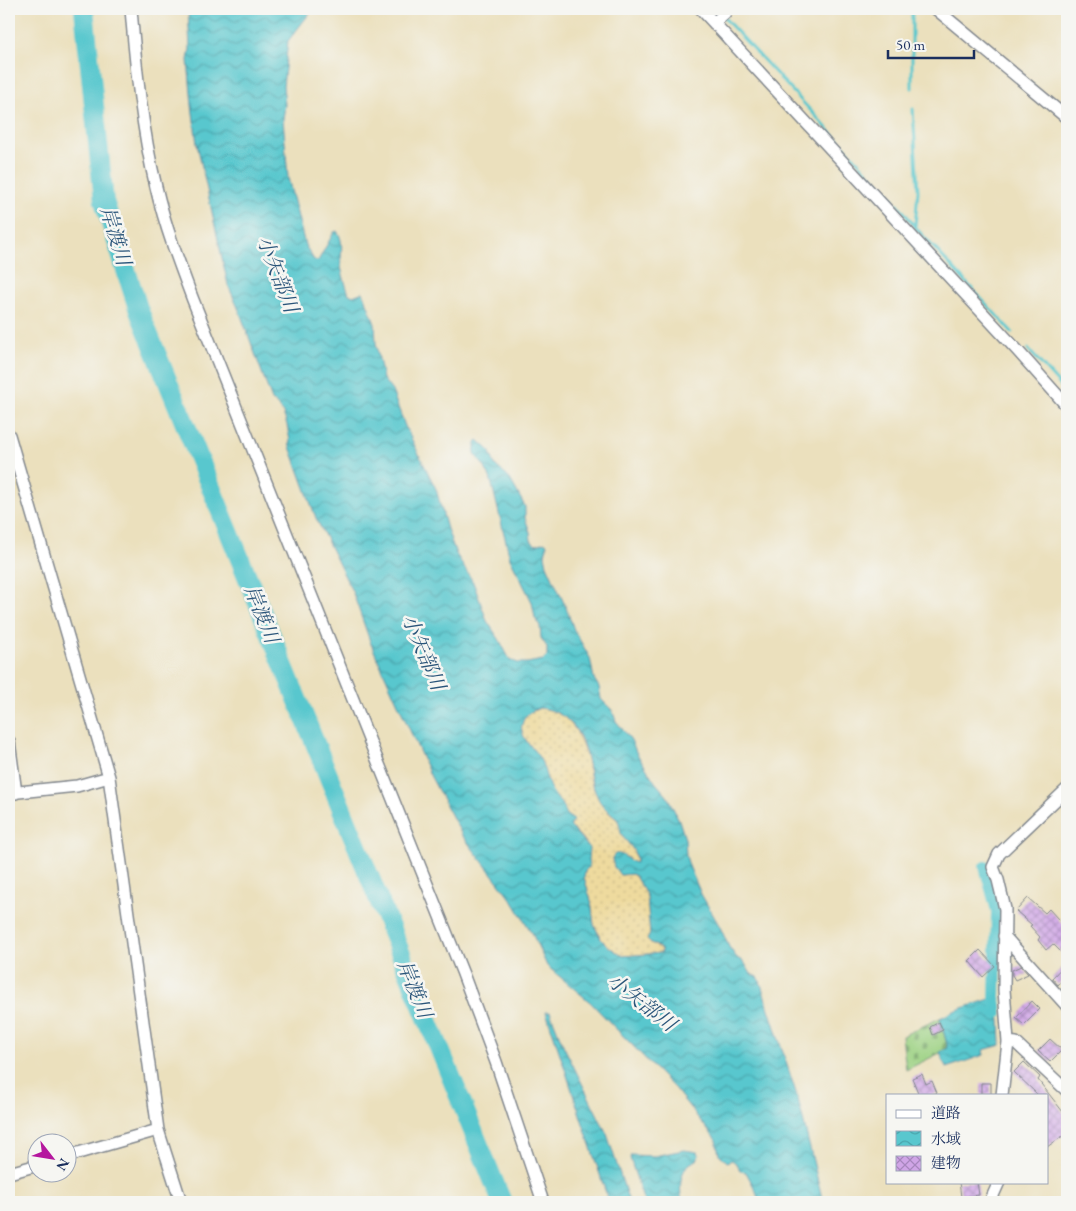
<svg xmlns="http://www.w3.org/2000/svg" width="1076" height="1211" font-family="'EB Garamond','Noto Serif JP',serif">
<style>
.sand{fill:url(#sand-dots);stroke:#84847e}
.cemetery{fill:url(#cemetery-stones);stroke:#5c8070}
.water{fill:url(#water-waves);stroke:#3a7b96;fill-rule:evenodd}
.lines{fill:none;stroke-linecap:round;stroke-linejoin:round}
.stream{stroke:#59c7ce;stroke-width:3}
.canal{stroke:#59c7ce;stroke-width:12}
.river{stroke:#59c7ce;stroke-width:20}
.building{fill:url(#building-cross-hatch)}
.minor-casing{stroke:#83888e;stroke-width:14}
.minor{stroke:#fff;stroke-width:11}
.labels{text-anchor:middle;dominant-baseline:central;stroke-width:5;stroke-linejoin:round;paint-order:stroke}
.water-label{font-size:20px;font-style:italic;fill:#2a557a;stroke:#f6f6f2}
</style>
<defs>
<pattern id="sand-dots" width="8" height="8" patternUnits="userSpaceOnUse" patternTransform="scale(1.25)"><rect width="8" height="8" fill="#eeda9e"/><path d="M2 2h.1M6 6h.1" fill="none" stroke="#ccbb8a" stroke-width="1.8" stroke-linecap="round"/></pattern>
<pattern id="cemetery-stones" width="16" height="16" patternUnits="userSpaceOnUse" patternTransform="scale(1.25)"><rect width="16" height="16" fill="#9cd182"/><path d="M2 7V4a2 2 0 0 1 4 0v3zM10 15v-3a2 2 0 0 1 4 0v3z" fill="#7eaa6e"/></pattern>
<pattern id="water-waves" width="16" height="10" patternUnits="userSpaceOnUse" patternTransform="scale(1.25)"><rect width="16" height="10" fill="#59c7ce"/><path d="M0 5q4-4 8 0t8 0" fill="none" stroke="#49a2aa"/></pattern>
<pattern id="building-cross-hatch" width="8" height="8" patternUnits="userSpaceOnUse" patternTransform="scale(1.25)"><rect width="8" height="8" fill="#d0a5e6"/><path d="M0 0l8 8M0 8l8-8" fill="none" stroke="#a887be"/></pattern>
</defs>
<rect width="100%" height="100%" fill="#f6f6f2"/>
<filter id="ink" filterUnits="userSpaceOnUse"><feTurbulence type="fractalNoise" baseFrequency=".02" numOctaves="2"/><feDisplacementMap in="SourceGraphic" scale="10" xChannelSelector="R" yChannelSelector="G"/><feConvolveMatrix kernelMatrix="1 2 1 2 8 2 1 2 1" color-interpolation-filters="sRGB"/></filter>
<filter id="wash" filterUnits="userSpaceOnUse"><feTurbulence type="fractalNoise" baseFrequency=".0096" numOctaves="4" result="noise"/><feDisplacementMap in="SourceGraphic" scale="20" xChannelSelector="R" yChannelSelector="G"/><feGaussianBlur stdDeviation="1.12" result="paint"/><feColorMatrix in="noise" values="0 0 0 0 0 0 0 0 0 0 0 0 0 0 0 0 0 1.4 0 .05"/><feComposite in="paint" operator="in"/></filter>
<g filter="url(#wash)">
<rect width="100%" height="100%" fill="#ebe0bd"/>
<!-- sand -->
<path class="sand" d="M540,708L551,710L565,717L576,730L587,758L592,786L609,813L619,821L623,837L634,849L636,863L632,862L625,856L613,862L620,875L632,874L635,876L647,896L650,934L648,941L661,949L662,953L623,956L609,947L601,939L594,925L591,901L584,877L585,871L588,868L586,842L570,826L571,822L549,787L540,759L523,736L521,727L523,720L531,712Z"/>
<!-- cemetery -->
<path class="cemetery" d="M940,1018L948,1049L906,1070L902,1036Z"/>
<!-- water -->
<path class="water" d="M188,9H313L288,41L283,86L285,105L283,119L288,178L305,245L314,260L318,261L334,232L337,231C345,242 340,255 341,267C343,276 346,286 349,294L353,296L363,292L375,324L376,344L383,379L392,391L405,426L436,489L447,529L456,554L473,582L487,621L499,639L510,660L518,663H527L543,660L547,656V647L541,638L540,626L535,618L532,602L510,558L490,477C488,474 486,469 484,466C476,456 471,452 478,440L489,450L495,465L510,479L521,499L525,507V518L530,532L531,541L536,545L544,542L547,544L545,555L547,565L567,610L574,630L590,658L594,679L599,687L601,699L612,710L616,721L631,740L637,754L655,782L667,796L679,820L685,839L686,856L689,866L701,894L720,927L729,947L737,958L744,962L751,974L759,978L798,1099L823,1202H759L756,1191L746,1172L740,1171L738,1165L732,1160L727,1162L719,1154L716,1140L675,1089L590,1002L547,966L533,935L512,900L462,835L431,777L371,644L353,593L316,518L289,444L290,442C288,427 285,409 272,400L239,310L228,285L197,144L192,105L188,60L190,49ZM540,708C554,709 567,717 575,728C590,748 587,779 599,800C603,808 611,812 617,819C620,823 620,829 621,833C626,844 638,849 636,863C627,862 625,852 615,854L612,858L614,867L620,875L632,874L635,876L647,896L650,934L647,940L661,949L662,953L623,956L609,947L601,939L594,925L591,901L584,877L585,871L589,867L588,860L589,848L570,826V823L574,820L565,814C564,805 559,802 554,794C546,784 546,770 540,759C533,746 515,735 524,719C528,713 533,710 540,708Z
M996,997L1000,1021L1001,1045L983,1050L984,1055L946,1068L940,1052L948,1048L940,1018L954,1011Z
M546,1012H550L564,1047L607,1134L629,1202H609Z
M684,1150L697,1152L699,1155L697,1160C679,1166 679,1186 682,1202H644L630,1158L631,1155L654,1156Z"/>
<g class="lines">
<!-- stream -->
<path class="stream" d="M716,9L893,199
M912,9V88
M913,109L918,191L915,226
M898,204L915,227L1012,332
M1028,349L1067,393"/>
<!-- canal -->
<path class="canal" d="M985,867L997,911L995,999L997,1013"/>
<!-- river -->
<path class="river" d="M84,9L104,201L139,311L502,1202"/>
</g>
<g id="blocks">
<!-- building -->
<path class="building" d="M1028,898L1045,913L1049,909L1067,929V958L1053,944L1046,950L1038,940L1040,937L1030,926L1032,925L1016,911Z
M980,950L995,966L983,977L969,961Z
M1067,962V975L1058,985L1052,978Z
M1021,966L1028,974L1015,980L1012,975V970Z
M1032,1001L1040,1009L1024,1025L1016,1018Z
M939,1022L943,1030L933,1035L930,1027Z
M1050,1039L1062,1050L1050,1062L1038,1051Z
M1024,1062L1040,1077L1038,1080L1067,1117V1133L1047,1147V1095H1038L1014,1072Z
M922,1074L926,1084L932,1081L937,1093L932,1095H919L912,1078Z
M981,1083H991V1095H981Z
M959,1182H977L979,1195L961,1197Z"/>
</g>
</g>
<g filter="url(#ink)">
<use href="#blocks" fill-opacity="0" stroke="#83888e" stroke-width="1"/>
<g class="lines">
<!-- minor casing -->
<g class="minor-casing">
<path id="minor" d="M131,9C136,69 142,129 156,187C165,226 179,263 193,300L463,974L496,1062L543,1202
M701,9L1017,350L1067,406
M936,9L1067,118
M716,26V21L725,13L724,9
M9,435L109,777L158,1130L181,1202
M9,741L16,793
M1067,789L999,854L993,867L998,880L1005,909L1004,990L1008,1042L1016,1043L1067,1091
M9,793L77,786L109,777
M1004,936L1067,1006
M1002,1095L1008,1042
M68,1156L158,1130
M9,1173L38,1165
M990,1202L999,1182"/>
</g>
<!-- minor -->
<use href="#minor" class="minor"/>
</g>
</g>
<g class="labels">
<!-- water labels -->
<g class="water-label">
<text transform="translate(116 236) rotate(73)">岸渡川</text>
<text transform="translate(278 274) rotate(69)">小矢部川</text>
<text transform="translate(262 614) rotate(68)">岸渡川</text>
<text transform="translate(424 652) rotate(67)">小矢部川</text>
<text transform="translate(415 989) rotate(68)">岸渡川</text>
<text transform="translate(642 1002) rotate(38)">小矢部川</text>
</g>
</g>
<!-- margin -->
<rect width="1076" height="1211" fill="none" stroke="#f6f6f2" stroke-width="30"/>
<!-- legend -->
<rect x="886" y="1094" width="162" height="90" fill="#f6f6f2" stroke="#9ea6b7"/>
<rect x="896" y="1110" width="25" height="8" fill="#ffffff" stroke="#9ea6b7"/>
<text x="931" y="1118" font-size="15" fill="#1b2f5e">道路</text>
<rect x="896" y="1131" width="25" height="15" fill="url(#water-waves)" stroke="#9ea6b7"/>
<text x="931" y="1144" font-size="15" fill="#1b2f5e">水域</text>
<rect x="896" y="1156" width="25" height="15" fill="url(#building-cross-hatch)" stroke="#9ea6b7"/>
<text x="931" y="1168" font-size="15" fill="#1b2f5e">建物</text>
<!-- north arrow -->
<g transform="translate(52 1158) rotate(121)"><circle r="24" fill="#f6f6f2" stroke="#9ea6b7"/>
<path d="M0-4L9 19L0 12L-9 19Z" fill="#b5179e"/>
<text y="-8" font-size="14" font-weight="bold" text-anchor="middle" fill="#1b2f5e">N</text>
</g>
<!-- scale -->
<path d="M888 50v8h86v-8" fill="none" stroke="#1b2f5e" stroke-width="2.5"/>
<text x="896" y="50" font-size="15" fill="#1b2f5e" stroke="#f6f6f2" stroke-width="4" paint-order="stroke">50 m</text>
</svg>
